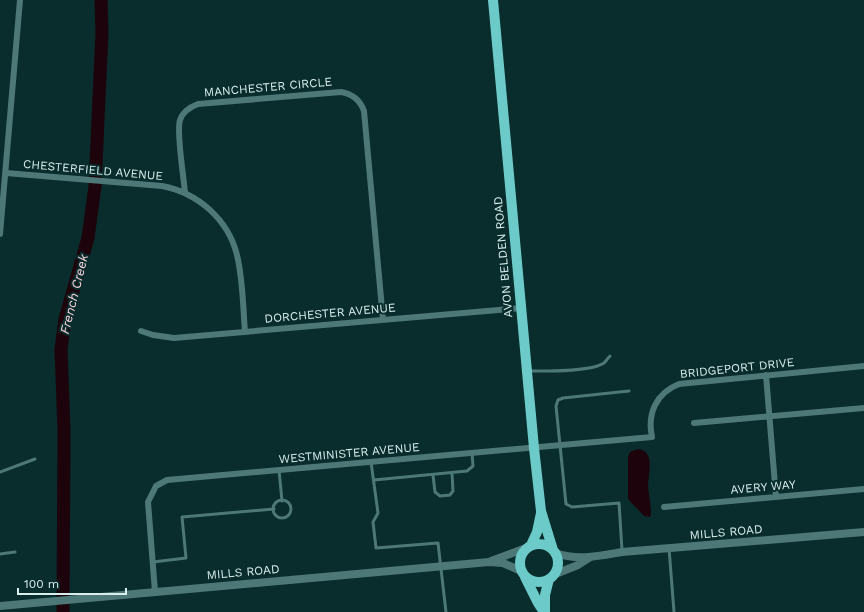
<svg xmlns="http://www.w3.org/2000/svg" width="864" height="612" font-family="'Work Sans',sans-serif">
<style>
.water{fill:#1d040c}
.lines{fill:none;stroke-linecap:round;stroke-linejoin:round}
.river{stroke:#1d040c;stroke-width:13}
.service{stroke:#4d7877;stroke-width:3}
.minor{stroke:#4d7877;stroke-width:6}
.tertiary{stroke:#4d7877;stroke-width:8}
.primary{stroke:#6ccbc9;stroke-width:10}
.labels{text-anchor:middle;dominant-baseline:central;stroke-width:4;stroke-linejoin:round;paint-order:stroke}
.street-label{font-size:12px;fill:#d7eeed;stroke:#092c2c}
.water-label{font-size:13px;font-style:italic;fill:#f9d1da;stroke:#092c2c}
</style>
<rect width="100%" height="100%" fill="#092c2c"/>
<!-- water -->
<path class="water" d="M638,449C656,451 648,474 648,486C649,496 651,505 651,514L650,517L644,516L628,499V457L630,452Z"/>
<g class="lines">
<!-- river -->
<path class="river" d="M63,612L64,431L61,349L65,319L88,238L95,186L102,32L101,0"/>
<!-- service -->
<path class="service" d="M528,371C545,371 591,372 604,363C606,361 608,358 610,356
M371,462L378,513L373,522L376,548L438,543L446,612
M279,470L282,501
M0,472L35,459
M433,475L435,492L440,496L450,495L453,491L452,473
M374,480L467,471L473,466L472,453
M273 509a9 9 0 1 1 18 0a9 9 0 1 1-18 0Z
M669,548L674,612
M622,550L619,503L572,507L566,504L556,406L558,400L563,398L629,391
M0,554L15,552
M153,562L186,558L182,517L274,509"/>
<!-- minor -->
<path class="minor" d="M6,173L162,186C198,193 228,219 237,255C243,280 243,307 245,332
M185,193C184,178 176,132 180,120C183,111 190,107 198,104L341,92C353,94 360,100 364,111L383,320
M0,234L20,0
M141,331L153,335L174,338L521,308
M766,375L776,497
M694,423L864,408
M664,507L864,489
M155,592L148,502L156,486L167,480L652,437C647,414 656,393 679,384L864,366"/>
<!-- tertiary -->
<path class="tertiary" d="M555,553C578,561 599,556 622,552L864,532
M491,561L526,548
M553,575L578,565L589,558
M0,606L489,562L503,563L521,571"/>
<!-- primary -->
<path class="primary" d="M493,0L534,448L541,511L553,550
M520 563a19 19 0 1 1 38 0a19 19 0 1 1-38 0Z
M531,545L537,532L541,513
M525,577L538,603L544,612
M545,612V595L549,579"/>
</g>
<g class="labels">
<!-- street labels -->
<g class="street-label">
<text transform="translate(268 87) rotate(-5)">MANCHESTER CIRCLE</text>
<text transform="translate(93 170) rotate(5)">CHESTERFIELD AVENUE</text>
<text transform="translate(503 257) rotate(-95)">AVON BELDEN ROAD</text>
<text transform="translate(330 313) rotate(-5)">DORCHESTER AVENUE</text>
<text transform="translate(737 368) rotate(-6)">BRIDGEPORT DRIVE</text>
<text transform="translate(349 453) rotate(-5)">WESTMINISTER AVENUE</text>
<text transform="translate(763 487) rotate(-5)">AVERY WAY</text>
<text transform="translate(726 532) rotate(-5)">MILLS ROAD</text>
<text transform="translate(243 572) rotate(-5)">MILLS ROAD</text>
</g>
<!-- water labels -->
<g class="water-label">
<text transform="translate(74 294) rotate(-76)">French Creek</text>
</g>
</g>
<!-- scale -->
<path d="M18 588v6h108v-6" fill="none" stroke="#d7eeed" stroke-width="2"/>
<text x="24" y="588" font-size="12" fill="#d7eeed" stroke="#092c2c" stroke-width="3" paint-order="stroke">100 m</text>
</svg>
